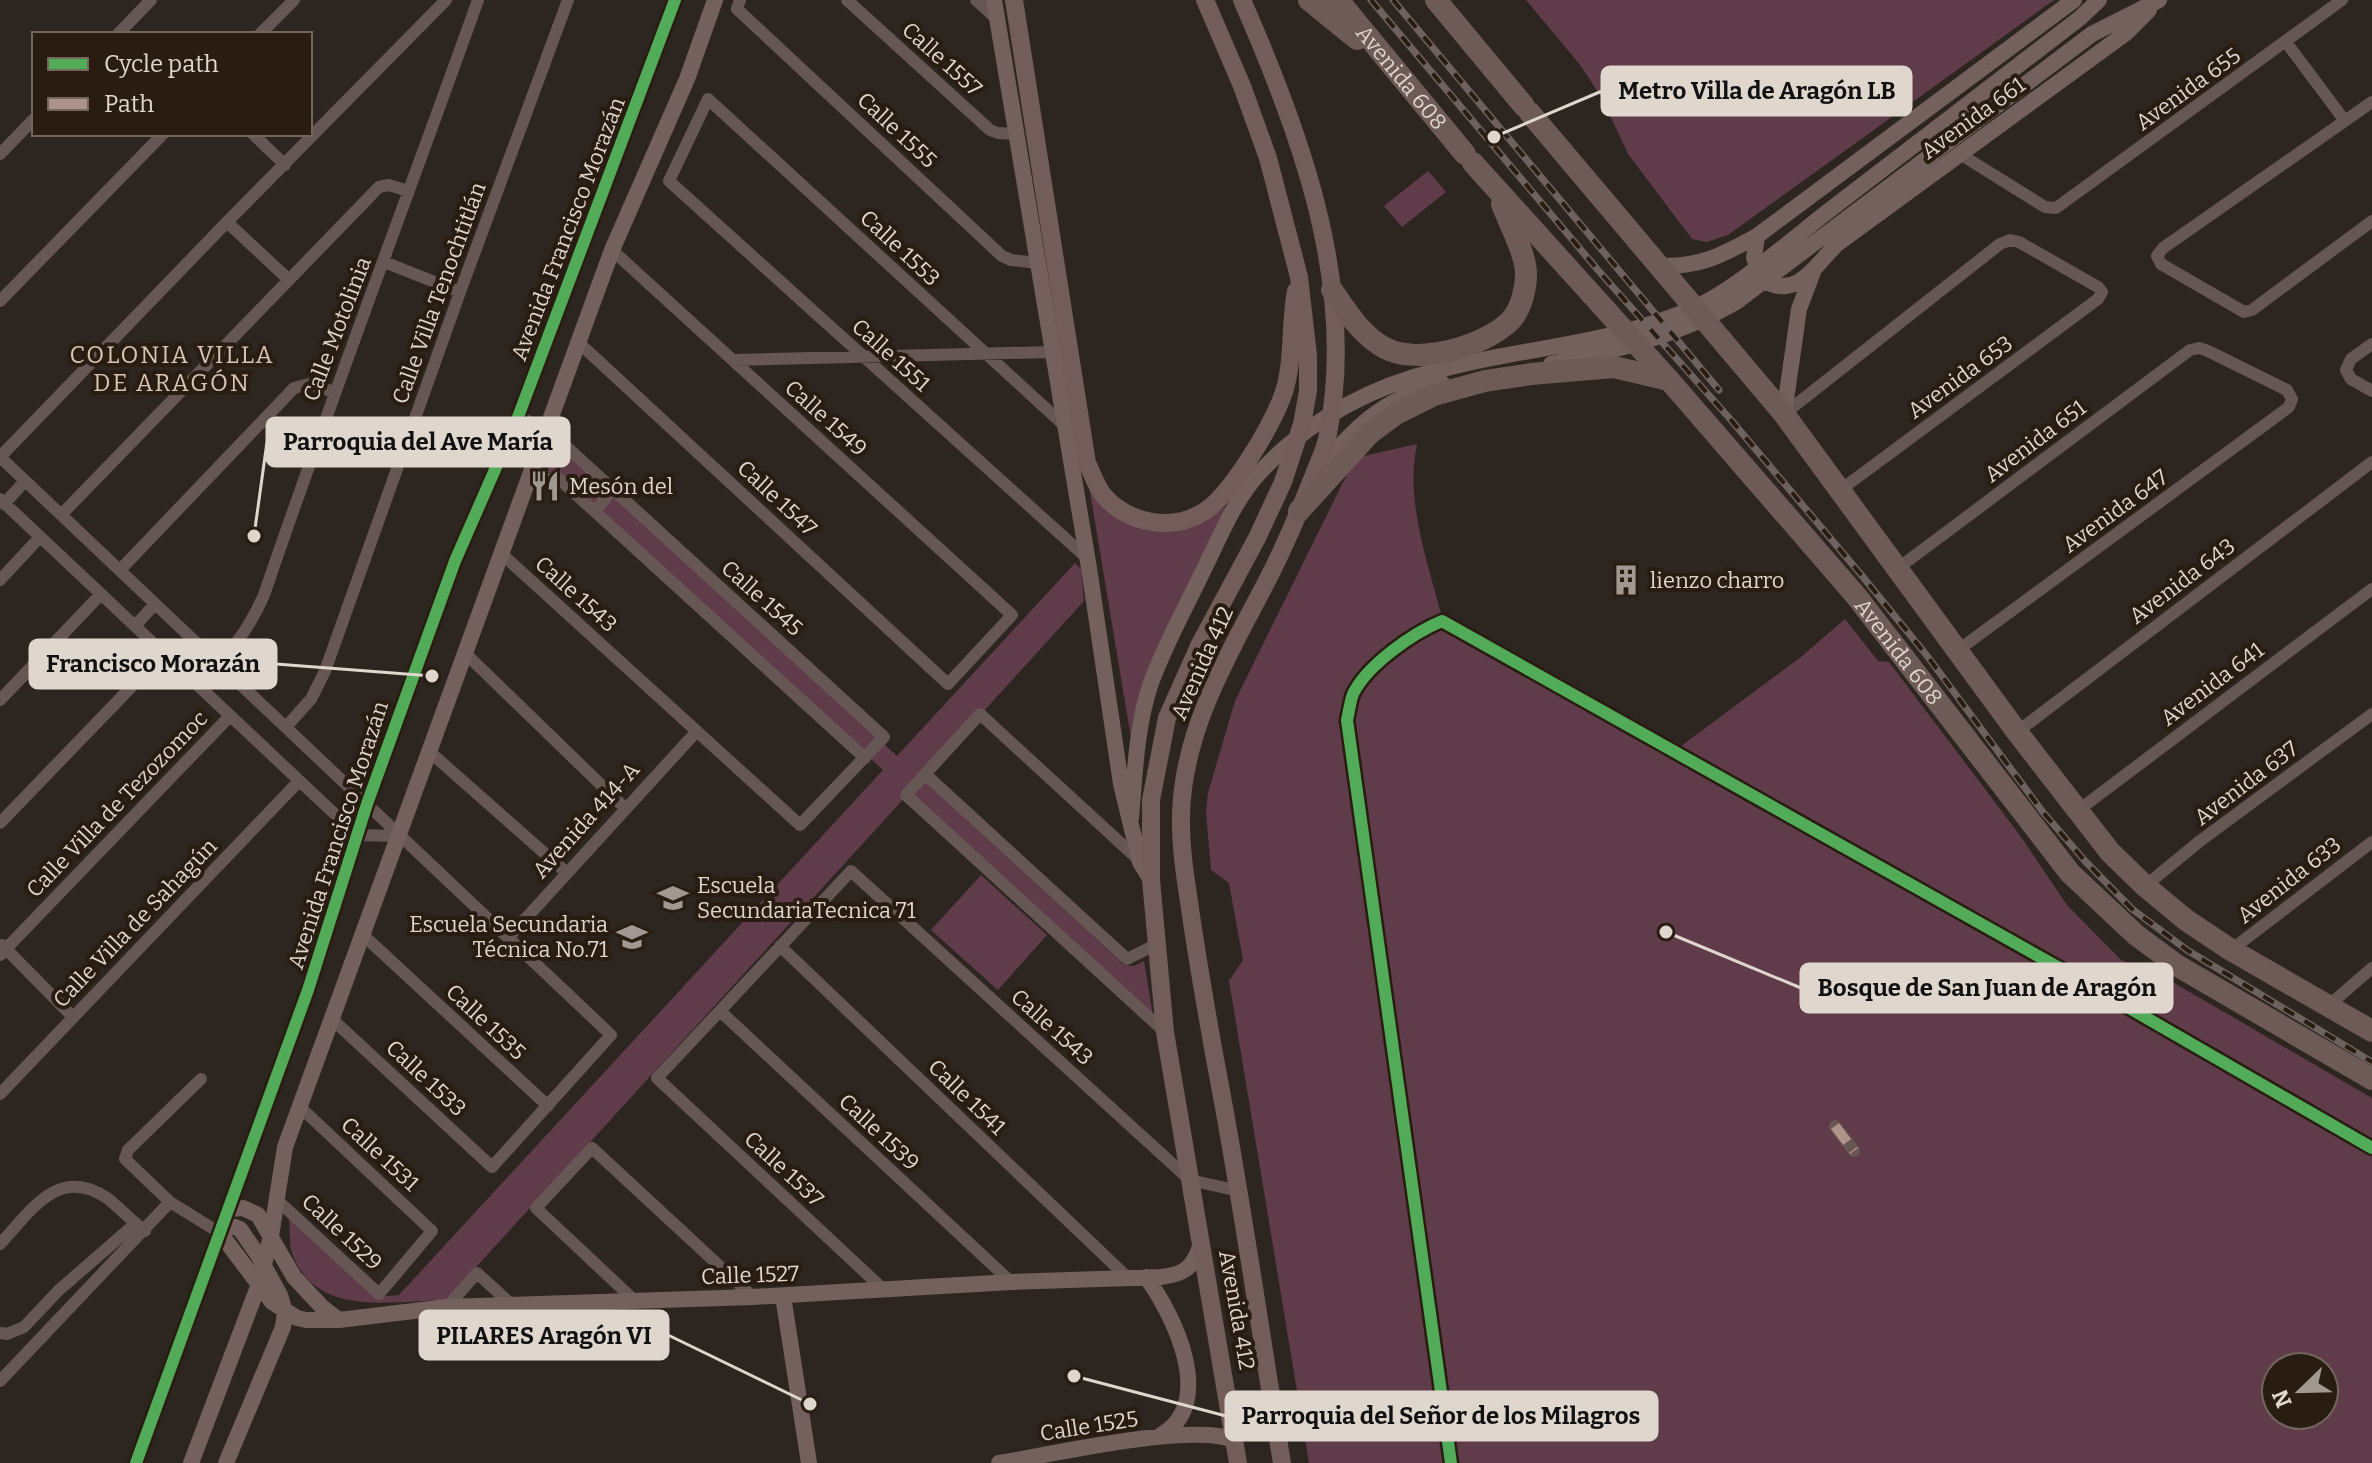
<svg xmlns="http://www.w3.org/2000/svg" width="2372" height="1463" font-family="Bitter,serif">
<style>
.green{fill:#603c4a;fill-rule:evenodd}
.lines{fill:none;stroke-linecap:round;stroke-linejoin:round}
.street{stroke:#665654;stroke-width:12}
.secondary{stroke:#74605d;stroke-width:16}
.primary{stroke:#735d5a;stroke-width:18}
.highway{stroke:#6e5a56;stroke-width:22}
.rail-casing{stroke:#6e6260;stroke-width:7}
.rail{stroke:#291c11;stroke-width:4;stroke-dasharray:12;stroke-linecap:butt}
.quiet{stroke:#af9288;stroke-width:10;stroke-dasharray:20 10;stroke-linecap:butt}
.cycleway-casing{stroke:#291c11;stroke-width:17}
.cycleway{stroke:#51ab58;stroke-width:12}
.labels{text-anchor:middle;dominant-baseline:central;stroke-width:8;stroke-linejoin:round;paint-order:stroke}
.street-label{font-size:22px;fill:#dfd6ce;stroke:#291c11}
.poi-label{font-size:22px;fill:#dfd6ce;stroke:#291c11;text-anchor:start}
.neighbourhood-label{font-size:24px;letter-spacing:2px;fill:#d7c5b7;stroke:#291c11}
.leader{fill:none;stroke:#dfd6ce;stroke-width:3}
.callout-dot{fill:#dfd6ce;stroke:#291c11;stroke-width:3}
.callout{fill:#dfd6ce;stroke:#dfd6ce;stroke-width:3}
.callout-label{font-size:24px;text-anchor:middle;font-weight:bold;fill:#111}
</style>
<rect width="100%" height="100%" fill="#2d2620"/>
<!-- green -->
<path class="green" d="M1526,0H2054L1728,235L1707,242L1692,239L1628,154L1603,100L1581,66Z
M1428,171L1446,192L1402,227L1384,206Z
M556,444L897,756L1075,563L1081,569L1084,601L922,779L1124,965L1134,966L1144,961L1153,1016L908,794L446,1300C391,1301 315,1318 292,1253C289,1242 290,1227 289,1215L377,1297L399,1295L883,770L561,474L547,472Z
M1417,444C1405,501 1427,559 1441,614L1677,749L1801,657L1845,619L1878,661L1889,662L2019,834L2067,905L2121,960L2169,980L2372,1098V1463H1309L1229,981L1243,960L1229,883L1211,870L1206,812L1208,793L1235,701L1355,458ZM2276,1367H2324V1415H2276Z
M1089,486L1132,521L1213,515L1226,506L1160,642L1132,744Z
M981,875L1047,935L998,990L931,930Z"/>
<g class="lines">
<!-- street -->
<path class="street" d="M740,0L737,9L1002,256L1011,260L1038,263
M847,0L990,130L998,133L1015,134
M976,0L997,19
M118,34L151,0
M260,34L294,0
M2286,42L2345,121
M2372,102L2163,248L2157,256L2161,264L2244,312L2252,310L2372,221
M253,134L285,165
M0,154L34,119
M1960,154L2045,207L2056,208L2342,0
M227,222L288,279
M384,262L460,292
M0,301L163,134
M578,342L948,684L1012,615L612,250
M2372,344L2351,359L2346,370L2351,379L2372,391
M733,360L1052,352
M1784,414L2000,244L2010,240L2019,242L2098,287L2102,292L2098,299L1839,491
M1065,426L708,99L669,181L1087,558
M0,457L611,1035L492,1167L332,1019
M0,457L227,222L446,0
M528,481L558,478L865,758
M0,499L357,835L398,836
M4,504L25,481
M595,512L612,489
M61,515L379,187L389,185L408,191
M503,555L800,825L884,737L547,429L518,417
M1897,569L2190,350L2199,348L2208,351L2287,390L2292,399L2289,407L1957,651
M120,570L294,388L309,384L334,392
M0,580L40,537
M135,626L155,604
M466,654L626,809
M218,663C239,642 252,622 264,595C332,395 407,199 478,0
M0,700L101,594
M286,727L311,699L325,671L460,292L568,0
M2017,732L2372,462
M431,753L567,873
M925,774L1127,959L1157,944
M2076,812L2372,589
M0,823L164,653
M1139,860L980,714L906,795L1165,1032
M2145,886L2200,841L2372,714
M362,934L548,1106
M508,938L697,731
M2,945L73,1017
M780,946L1127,1277
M2231,950L2372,842
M0,955L230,716
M2328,1006L2372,968
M720,1011L1011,1282
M201,1079L128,1150L125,1159L170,1202L220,1233
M0,1094L299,781
M1835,1126L1854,1151
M277,1200L379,1294L432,1231L300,1107
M0,1244C31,1211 58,1165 107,1198C120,1208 131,1221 145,1231
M883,1289L657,1078L851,871L1190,1180L1239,1191
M634,1300L536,1208L592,1148L753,1297
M447,1307L477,1273L511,1304
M0,1333L7,1334L24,1327L59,1290L135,1224
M0,1381L170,1202"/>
<!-- secondary -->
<path class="secondary" d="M994,0L1089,568L1121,784L1140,862L1151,880
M1757,236L1754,258L1763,280C1797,301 1816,264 1837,244L2126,33L2149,10
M1658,266C1700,267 1721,256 1757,236L2074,0
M1551,364C1616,350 1678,336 1736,302L2092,34L2159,0
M1784,414L1799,309L1813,272
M1318,473C1353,427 1385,398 1442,383
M1131,818C1135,774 1136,729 1150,686C1163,648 1183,613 1200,577C1217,544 1231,506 1255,478C1294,432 1353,396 1411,378C1504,348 1605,348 1696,307C1739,287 1792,239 1831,209C1914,145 1997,82 2080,18L2099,0
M230,1209L243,1208L258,1215L294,1277L322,1307L339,1320
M224,1223L240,1229L258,1255L280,1295L285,1312L283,1327L226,1463
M220,1233L272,1302L297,1318L306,1320H339L447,1307L753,1297L1011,1282L1161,1277C1185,1274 1193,1268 1201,1244
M1146,1277C1174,1315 1217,1403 1161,1435
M783,1296L809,1463
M136,1463L308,990L367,804L455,561L518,417L675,0
M191,1463L259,1284L271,1236L285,1147L612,250L687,79L715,0
M999,1463C1050,1455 1192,1422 1234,1440"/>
<!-- primary -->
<path class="primary" d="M1014,0L1087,463C1092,473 1097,488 1104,496C1129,524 1173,532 1205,511C1231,494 1269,430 1281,400C1295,366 1289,327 1296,291
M1205,0L1242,86L1268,158L1299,277L1308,355V391L1302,424L1283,482L1257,538L1200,644L1167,718L1151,800V880L1165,1032L1238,1463
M1242,0C1301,134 1357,286 1328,434C1326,449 1318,463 1313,477C1300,510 1286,543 1270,575C1231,651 1183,727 1181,815C1180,853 1188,892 1193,929C1202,987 1212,1044 1223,1102C1245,1222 1262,1343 1282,1463"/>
<!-- highway -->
<g class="highway">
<path d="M1309,0L1357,39"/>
<path id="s1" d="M1338,0L1465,154"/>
<path d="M1436,0L1524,106"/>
<path d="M1530,113L1784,414L2017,732L2110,852L2145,886L2186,920L2231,950L2372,1031"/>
<path id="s2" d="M1473,163L1669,380L1857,597L2070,873L2136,935L2178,966L2372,1079"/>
<path d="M1332,290C1347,312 1361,335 1385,348C1418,366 1486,346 1511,320C1521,309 1526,289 1526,274C1526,254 1509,223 1502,204"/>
<path d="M1299,511L1369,434L1396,414L1434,395L1485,381L1531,374L1614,367L1669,380"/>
</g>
<!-- rail casing -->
<g class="rail-casing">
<path id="rail" d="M1371,0L1597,269L1731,420L1863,577L1928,657L2042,811L2085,861L2132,909L2187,950L2372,1062
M1393,0L1719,390"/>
</g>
<!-- rail -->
<use href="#rail" class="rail"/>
<!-- quiet -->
<path class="quiet" d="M1835,1126L1854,1151"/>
<!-- cycleway casing -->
<g class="cycleway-casing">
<path id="cycleway" d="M136,1463L308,990L367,804L455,561L518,417L675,0
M1451,1463L1347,720C1349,712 1350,702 1353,694C1367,665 1413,633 1442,621L2072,975L2372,1148"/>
</g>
<!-- cycleway -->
<use href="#cycleway" class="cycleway"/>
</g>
<!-- icons -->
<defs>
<g id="restaurant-bare" transform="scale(2.4)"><path d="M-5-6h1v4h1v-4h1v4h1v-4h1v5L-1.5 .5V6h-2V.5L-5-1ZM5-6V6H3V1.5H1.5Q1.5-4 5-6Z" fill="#a19891" stroke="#291c11" stroke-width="2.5" paint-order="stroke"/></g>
<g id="building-bare" transform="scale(2.4)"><path d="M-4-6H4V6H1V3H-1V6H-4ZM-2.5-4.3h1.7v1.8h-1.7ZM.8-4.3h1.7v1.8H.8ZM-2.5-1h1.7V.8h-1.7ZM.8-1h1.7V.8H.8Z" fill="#a19891" stroke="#291c11" stroke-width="2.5" paint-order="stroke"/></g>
<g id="school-bare" transform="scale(2.4)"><path d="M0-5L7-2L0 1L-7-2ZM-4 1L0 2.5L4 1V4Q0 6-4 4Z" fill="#a19891" stroke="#291c11" stroke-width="2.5" paint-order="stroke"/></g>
</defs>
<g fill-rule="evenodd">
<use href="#restaurant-bare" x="545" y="486"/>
<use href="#building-bare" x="1626" y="580"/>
<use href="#school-bare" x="673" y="898"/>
<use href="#school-bare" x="632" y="937"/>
</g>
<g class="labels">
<!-- street labels -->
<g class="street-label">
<text transform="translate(942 59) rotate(42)">Calle 1557</text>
<text stroke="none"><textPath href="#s1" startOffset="100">Avenida 608</textPath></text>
<text transform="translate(2188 89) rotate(-36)">Avenida 655</text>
<text transform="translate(1973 118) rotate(-36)">Avenida 661</text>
<text transform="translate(897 130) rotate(43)">Calle 1555</text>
<text transform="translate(568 229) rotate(-69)">Avenida Francisco Morazán</text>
<text transform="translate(900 248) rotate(43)">Calle 1553</text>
<text transform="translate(439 293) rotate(-70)">Calle Villa Tenochtitlán</text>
<text transform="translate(337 329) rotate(-69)">Calle Motolinia</text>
<text transform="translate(891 355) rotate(42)">Calle 1551</text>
<text transform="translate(1960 377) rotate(-36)">Avenida 653</text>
<text transform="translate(826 418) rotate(42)">Calle 1549</text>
<text transform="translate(2035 441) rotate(-37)">Avenida 651</text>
<text transform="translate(777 498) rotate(43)">Calle 1547</text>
<text transform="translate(2115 511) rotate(-36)">Avenida 647</text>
<text transform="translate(2182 581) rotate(-37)">Avenida 643</text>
<text transform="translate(576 594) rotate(42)">Calle 1543</text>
<text transform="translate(762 598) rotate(42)">Calle 1545</text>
<text stroke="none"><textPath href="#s2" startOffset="648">Avenida 608</textPath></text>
<text transform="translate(1202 663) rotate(-66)">Avenida 412</text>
<text transform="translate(2212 684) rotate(-37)">Avenida 641</text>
<text transform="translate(2246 783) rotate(-37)">Avenida 637</text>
<text transform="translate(117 804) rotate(-46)">Calle Villa de Tezozomoc</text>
<text transform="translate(586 820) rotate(-48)">Avenida 414-A</text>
<text transform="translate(338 835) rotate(-72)">Avenida Francisco Morazán</text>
<text transform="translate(2289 880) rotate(-38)">Avenida 633</text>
<text transform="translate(135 923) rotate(-46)">Calle Villa de Sahagún</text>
<text transform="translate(486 1022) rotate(43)">Calle 1535</text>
<text transform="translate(1052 1027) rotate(42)">Calle 1543</text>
<text transform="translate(426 1078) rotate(43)">Calle 1533</text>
<text transform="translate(967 1097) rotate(44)">Calle 1541</text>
<text transform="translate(879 1132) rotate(43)">Calle 1539</text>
<text transform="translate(380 1154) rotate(43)">Calle 1531</text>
<text transform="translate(784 1169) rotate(43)">Calle 1537</text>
<text transform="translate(342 1232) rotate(43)">Calle 1529</text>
<text transform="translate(750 1275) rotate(-2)">Calle 1527</text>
<text transform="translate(1237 1310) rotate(80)">Avenida 412</text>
<text transform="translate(1089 1426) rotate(-9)">Calle 1525</text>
</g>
<!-- poi labels -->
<g class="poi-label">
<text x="569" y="486">Mesón del</text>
<text x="1650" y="580">lienzo charro</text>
<text x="697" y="885">Escuela<tspan x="697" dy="25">SecundariaTecnica 71</tspan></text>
<text x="608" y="924" text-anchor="end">Escuela Secundaria<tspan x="608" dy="25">Técnica No.71</tspan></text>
</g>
<!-- neighbourhood labels -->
<g class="neighbourhood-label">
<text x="172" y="355">COLONIA VILLA<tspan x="172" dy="28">DE ARAGÓN</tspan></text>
</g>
</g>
<!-- callouts -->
<path class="leader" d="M1494 137L1602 91M254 536L267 442M432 676L276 664M1666 932L1801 988M810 1404L668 1335M1074 1376L1226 1416"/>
<g class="callout-dot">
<circle cx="1494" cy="137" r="8"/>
<circle cx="254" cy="536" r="8"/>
<circle cx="432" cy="676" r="8"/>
<circle cx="1666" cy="932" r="8"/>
<circle cx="810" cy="1404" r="8"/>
<circle cx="1074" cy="1376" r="8"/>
</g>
<g class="callout">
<rect x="1602" y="67" width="309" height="48" rx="8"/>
<rect x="267" y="418" width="302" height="48" rx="8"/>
<rect x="30" y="640" width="246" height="48" rx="8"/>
<rect x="1801" y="964" width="371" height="48" rx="8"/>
<rect x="420" y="1311" width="248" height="48" rx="8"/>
<rect x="1226" y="1392" width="431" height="48" rx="8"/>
</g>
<g class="callout-label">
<text x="1757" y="99">Metro Villa de Aragón LB</text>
<text x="418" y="450">Parroquia del Ave María</text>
<text x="153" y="672">Francisco Morazán</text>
<text x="1987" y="996">Bosque de San Juan de Aragón</text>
<text x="544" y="1344">PILARES Aragón VI</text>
<text x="1441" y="1424">Parroquia del Señor de los Milagros</text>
</g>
<!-- legend -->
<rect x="32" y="32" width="280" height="104" fill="#291c11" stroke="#72665d" stroke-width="2"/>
<rect x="48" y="58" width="40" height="12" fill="#51ab58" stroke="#72665d" stroke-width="2"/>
<text x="104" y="72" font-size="24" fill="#dfd6ce">Cycle path</text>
<rect x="48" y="98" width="40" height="12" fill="#af9288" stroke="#72665d" stroke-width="2"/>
<text x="104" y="112" font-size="24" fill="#dfd6ce">Path</text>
<!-- north arrow -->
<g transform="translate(2300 1391) rotate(247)"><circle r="38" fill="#291c11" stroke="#72665d" stroke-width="2"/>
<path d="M0-6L14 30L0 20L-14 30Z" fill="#a19891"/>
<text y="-12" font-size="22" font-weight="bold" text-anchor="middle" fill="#dfd6ce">N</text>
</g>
</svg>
